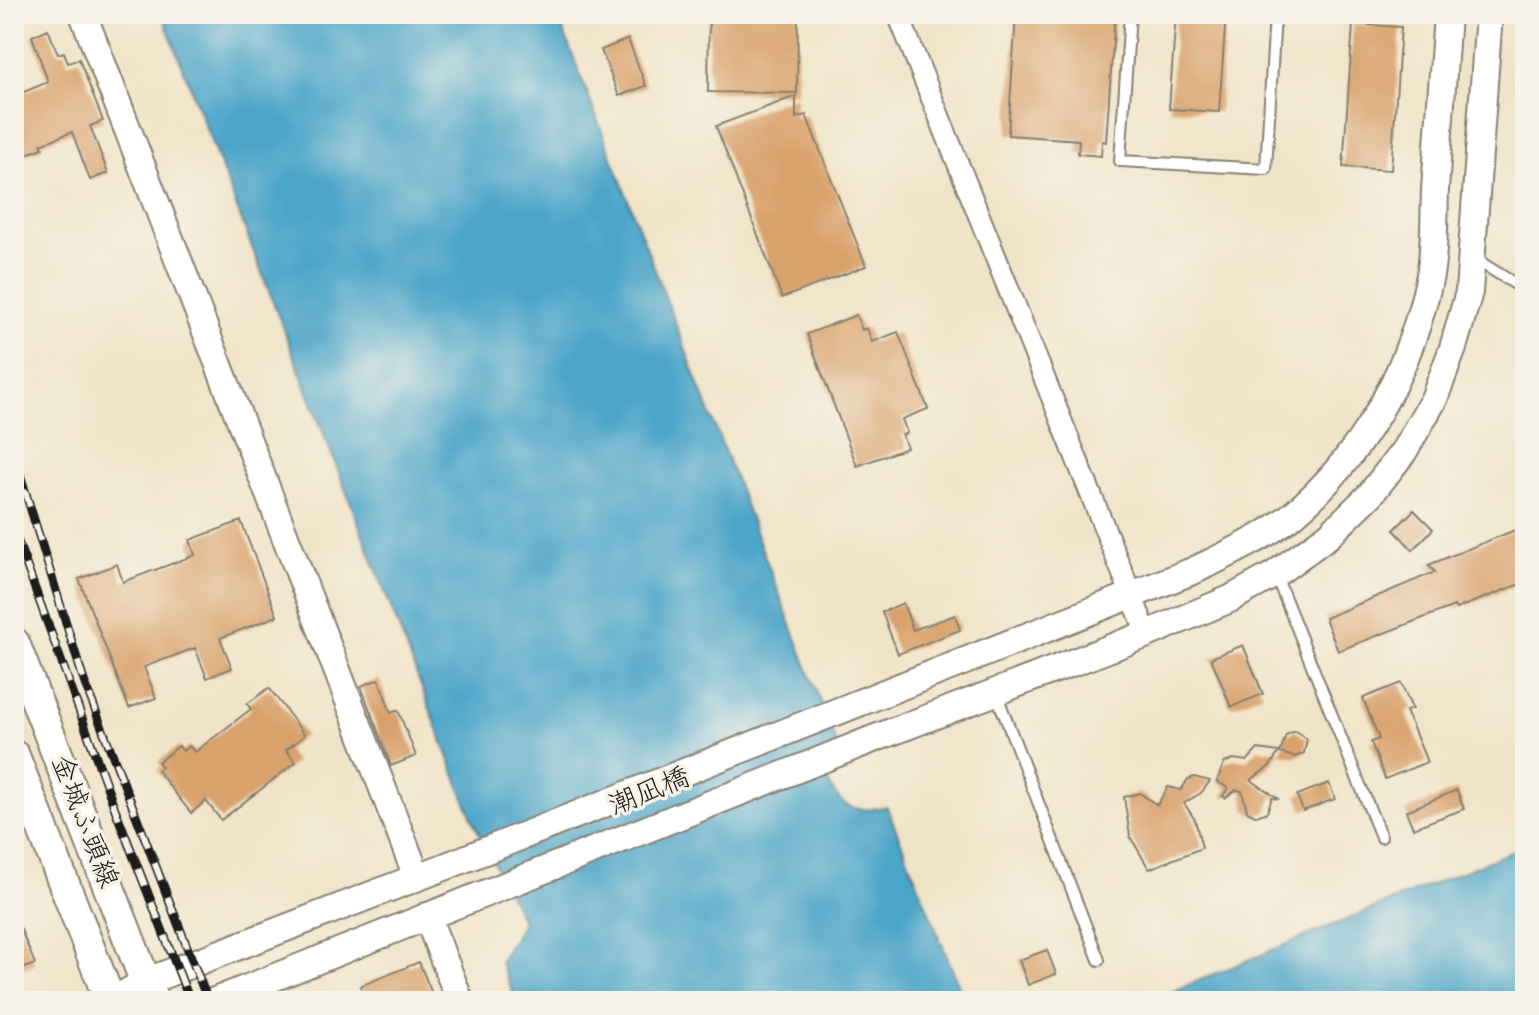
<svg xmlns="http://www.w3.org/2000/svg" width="1539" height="1015" font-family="'Indie Flower','Klee One',sans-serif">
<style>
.water{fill:#4ba5c9;stroke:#346072;stroke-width:2}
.building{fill:#d9a26c}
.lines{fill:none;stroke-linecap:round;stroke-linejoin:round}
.lane-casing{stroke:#868072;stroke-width:14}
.street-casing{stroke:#868072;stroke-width:24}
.secondary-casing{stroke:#868072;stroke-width:30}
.primary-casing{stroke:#868072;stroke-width:34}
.lane{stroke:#fff;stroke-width:10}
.street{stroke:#fff;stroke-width:20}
.secondary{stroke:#fff;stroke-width:26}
.primary{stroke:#fff;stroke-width:30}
.rail-casing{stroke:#1c1c1c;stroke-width:9}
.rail{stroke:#f7f3e8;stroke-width:6;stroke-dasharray:18;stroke-linecap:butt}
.labels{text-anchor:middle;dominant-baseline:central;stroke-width:7;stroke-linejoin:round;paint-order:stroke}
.street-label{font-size:28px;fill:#1c1c1c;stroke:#f7f3e8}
</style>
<rect width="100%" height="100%" fill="#f7f3e8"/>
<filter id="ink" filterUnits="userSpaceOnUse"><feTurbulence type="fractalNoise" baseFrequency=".0125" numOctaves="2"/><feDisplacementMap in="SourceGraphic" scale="16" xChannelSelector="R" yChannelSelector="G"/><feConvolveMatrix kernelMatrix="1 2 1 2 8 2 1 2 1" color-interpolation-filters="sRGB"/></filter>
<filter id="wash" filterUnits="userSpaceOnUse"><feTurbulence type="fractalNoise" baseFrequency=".006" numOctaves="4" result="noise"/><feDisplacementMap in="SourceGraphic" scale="32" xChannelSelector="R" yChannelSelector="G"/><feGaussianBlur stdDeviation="1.8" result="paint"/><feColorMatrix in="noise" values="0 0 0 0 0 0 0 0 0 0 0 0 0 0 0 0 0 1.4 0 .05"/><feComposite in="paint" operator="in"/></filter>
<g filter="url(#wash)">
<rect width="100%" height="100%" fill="#f0e4c8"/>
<!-- water -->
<path class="water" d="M162,14H557L840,753L819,761C836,801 841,815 887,807L965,1001H516L500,961L523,922L474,823Z
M1525,846V1001H1149Z"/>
<g id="blocks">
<!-- building -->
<path class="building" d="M709,14H798L797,93L708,92Z
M1016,14H1115L1106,142L1102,141L1101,156L1078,154L1079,140L1008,135Z
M1176,14H1226L1219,112L1169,109Z
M1353,24L1401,27L1391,170L1343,167Z
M48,29L58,54L64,52L68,63L79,59L103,121L90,126L108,173L90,180L72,132L41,144L43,148L14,159V96L48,82L32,36Z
M628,39L646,86L619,96L601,50Z
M796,96V118L806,115L866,266L782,298L716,126Z
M856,315L862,330L867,328L872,342L898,332L928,409L902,419L907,433L902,435L907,448L857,466L807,334Z
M1414,510L1433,529L1413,550L1394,530Z
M241,521L277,616L220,638L232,668L207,678L195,648L144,667L156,698L129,708L79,579L117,564L123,582L195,555L190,540Z
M1525,526V582L1456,609L1454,606L1338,651L1325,618L1435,572L1428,565Z
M903,603L913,630L955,615L960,630L898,654L882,612Z
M1243,645L1263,694L1231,707L1211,658Z
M379,679L391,713L398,710L416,756L391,766L361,686Z
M1401,683L1412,709L1406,711L1427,762L1385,779L1371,742L1379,739L1363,698Z
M269,688L305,735L286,750L296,762L221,820L206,801L191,813L157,770L162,767L158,762L179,746L183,751L189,746L195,752L251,709L247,704Z
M1295,731L1307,739L1304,753L1295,757L1280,753L1286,735Z
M1258,749L1279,752L1270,766L1251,780L1279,799L1272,798L1267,812L1257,816L1247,811L1242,791L1236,790L1225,798L1223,796L1228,788L1217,781L1224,763L1234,759L1247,761Z
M1194,777L1210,781L1201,793L1184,803L1195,820L1202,848L1149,869L1130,836L1124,797L1140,793L1157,805L1168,787L1181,790L1188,779Z
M1329,783L1335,799L1303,811L1297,795Z
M1457,790L1464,809L1413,828L1406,811Z
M14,913L35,964L14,972Z
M1047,950L1056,974L1028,985L1019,960Z
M419,962L435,1001H366L360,986Z"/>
</g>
</g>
<g filter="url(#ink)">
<use href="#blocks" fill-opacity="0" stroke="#868072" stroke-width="2"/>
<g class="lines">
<!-- lane casing -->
<g class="lane-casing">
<path id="lane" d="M1130,14L1120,161L1266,169L1275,14
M1475,259L1525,290
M1276,576L1381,837
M996,693L1099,960"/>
</g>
<!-- street casing -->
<g class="street-casing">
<path id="street" d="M898,14L1147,634"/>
</g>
<!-- secondary casing -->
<g class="secondary-casing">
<path id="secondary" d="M83,14L417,877
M427,916L460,1001
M112,1001L145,982L439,869L1195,570C1232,552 1273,534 1304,505C1370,444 1412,363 1430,275C1435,248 1434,217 1435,190C1439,131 1443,73 1447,14
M215,1001L873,739L1147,634L1230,599L1275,574L1329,535L1370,495L1404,451L1434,399L1453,348L1469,292L1489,14"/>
</g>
<!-- primary casing -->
<g class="primary-casing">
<path id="primary" d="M14,643L153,1001
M14,756L110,1001"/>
</g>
<!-- lane -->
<use href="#lane" class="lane"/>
<!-- street -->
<use href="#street" class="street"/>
<!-- secondary -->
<use href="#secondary" class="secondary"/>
<!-- primary -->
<use href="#primary" class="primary"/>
<!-- rail casing -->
<g class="rail-casing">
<path id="rail" d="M14,455L84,681L208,1001
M14,531L115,809L190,1001"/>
</g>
<!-- rail -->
<use href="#rail" class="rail"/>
</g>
</g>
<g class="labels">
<!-- street labels -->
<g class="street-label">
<text transform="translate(650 793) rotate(-22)">潮凪橋</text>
<text transform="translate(83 822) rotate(69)">金城ふ頭線</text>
</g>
</g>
<!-- margin -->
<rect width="1539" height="1015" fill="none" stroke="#f7f3e8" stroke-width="48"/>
</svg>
